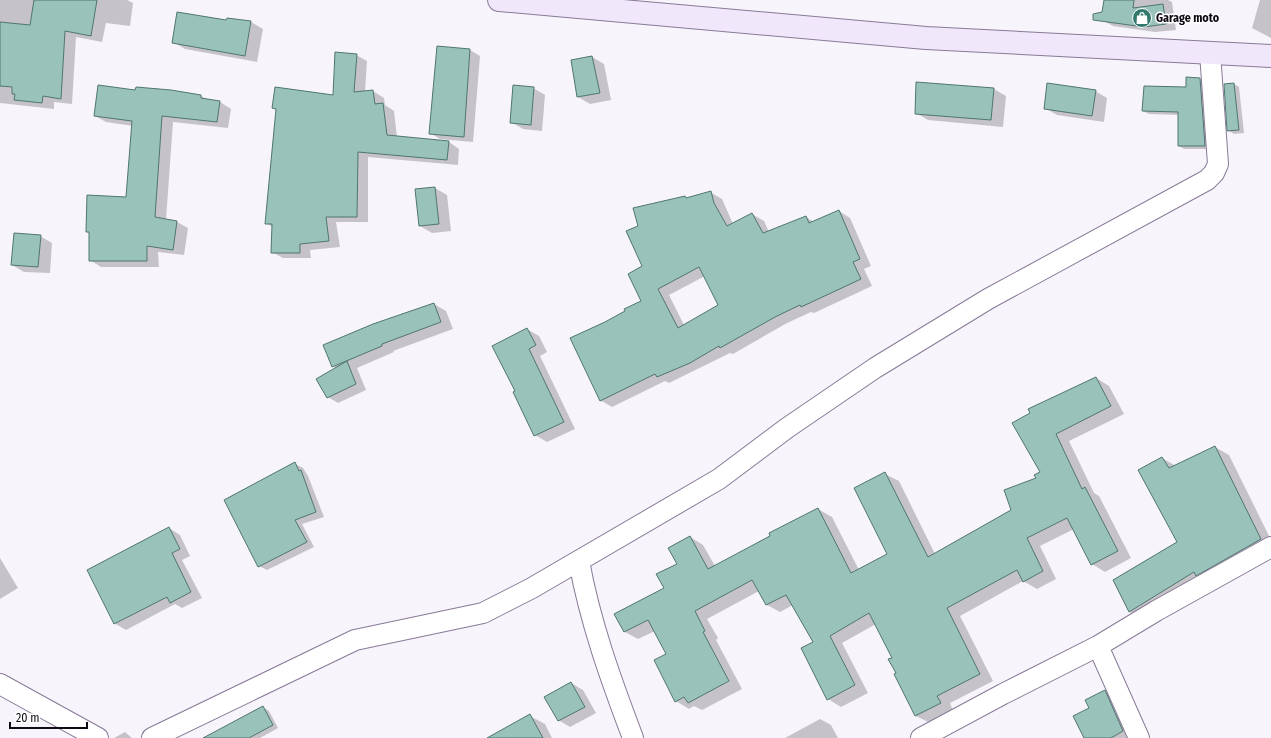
<svg xmlns="http://www.w3.org/2000/svg" width="1271" height="738" font-family="'Fira Sans Condensed',sans-serif">
<style>
.shadow{fill:#0003;fill-rule:evenodd}
.building{fill:#99c2ba;stroke:#4f766f;fill-rule:evenodd}
.lines{fill:none;stroke-linecap:round;stroke-linejoin:round}
.street-casing{stroke:#887a97;stroke-width:22}
.secondary-casing{stroke:#887a97;stroke-width:24}
.street{stroke:#fff;stroke-width:20}
.secondary{stroke:#f1e7fb;stroke-width:22}
.labels{text-anchor:middle;dominant-baseline:central;stroke-width:3;stroke-linejoin:round;paint-order:stroke}
.poi-label{font-size:12px;font-weight:bold;fill:#0e0913;stroke:#fff;text-anchor:start}
</style>
<rect width="100%" height="100%" fill="#f7f4fb"/>
<!-- shadow -->
<path class="shadow" d="M0,0H127L133,3L130,26L106,23L102,42L76,37L72,104L54,102V109L0,103Z
M1105,0H1168L1172,2L1176,30L1155,32L1113,26L1102,20Z
M1260,0H1271V38L1252,28Z
M228,19L251,22L263,29L257,62L185,49L173,42L227,21Z
M470,50L480,56L473,142L440,139L430,133L433,88H435Z
M356,55L367,61L365,92L373,91L384,98L385,105L394,111L397,137L449,142L459,149L458,165L368,157V222H336L340,247L310,250L311,258H283L272,252L273,227L266,223L277,110L274,108L333,96Z
M592,57L604,64L611,100L590,104L578,97L572,61Z
M1200,79L1206,82L1211,149H1184L1179,146V115L1149,114L1143,111L1187,88Z
M1234,84L1239,87L1244,133L1234,134L1228,130Z
M533,88L545,95L542,131L523,129L511,122Z
M994,89L1006,96L1003,127L928,120L916,113Z
M136,91L201,96L208,100L220,102L231,109L228,128L173,122L166,220L177,222L188,228L184,255L158,252L159,267H101L90,260V233L87,231L127,198L133,126L106,122L95,116Z
M1095,91L1107,98L1104,122L1057,115L1045,108Z
M435,188L447,195L451,231L432,233L420,226Z
M710,192L722,199L733,224L752,214L764,221L769,232L806,217L814,222L839,211L850,218L871,266L864,269L872,286L814,313L811,312L787,323L733,354L730,353L669,383L665,381L612,407L600,400L606,323L642,301L644,267L639,227L685,197L688,199ZM705,276L720,305L684,325L669,295Z
M40,236L52,243L50,273L24,272L12,265Z
M434,304L446,311L453,329L393,351L394,352L357,368L366,390L338,403L328,397L336,368L333,366Z
M527,329L539,336L547,352L540,356L575,429L547,442L535,435L517,392Z
M1096,378L1109,386L1124,414L1069,441L1094,493L1099,496L1131,558L1105,572L1092,564L1074,529L1040,546L1056,579L1037,589L1023,581L960,616L993,681L950,703L953,711L930,723L916,716L895,675L898,673L893,658L876,624L842,643L868,693L841,707L828,699L814,642L793,605L780,612L767,605L759,591L707,619L718,638L716,640L742,689L702,710L694,706L689,709L676,701L667,654L655,631L638,639L625,632L665,588L690,537L703,545L715,566L818,509L832,517L859,570L888,555L885,474L899,481L935,554L1013,511L1041,473L1013,423Z
M1215,447L1229,455L1271,540L1144,620L1130,612L1114,580L1179,542L1162,458L1176,466Z
M295,464L303,468L308,476L324,517L302,524L314,547L267,570L259,566Z
M169,528L180,535L190,556L182,560L202,598L182,608L175,604L126,630L114,623Z
M0,558L18,588L0,599Z
M571,683L583,690L596,713L570,727L558,720Z
M1105,691L1116,697L1132,738H1085L1090,708Z
M263,707L269,711L278,728L260,738H217Z
M530,716L545,724L552,738H489Z
M820,719L831,725L838,738H785Z
M125,732L132,738H114Z"/>
<!-- building -->
<path class="building" d="M34,0H97L91,36L65,31L61,99L43,96L42,103L14,100L15,94H12V87L0,86V22L30,25Z
M1104,0H1134L1133,8L1163,4L1166,24L1144,27L1093,20V14L1102,12Z
M177,12L226,20L227,18L251,21L245,56L172,43Z
M437,46L470,49L464,137L429,134Z
M335,52L357,54L354,92L373,90L375,104L383,103L387,135L449,141L447,160L358,152L357,217H326L329,241L300,244V253H271L272,224H265L276,109L272,108L275,87L333,95Z
M592,56L600,93L577,97L571,60Z
M1186,77L1200,78L1205,146H1178V112L1142,111L1144,86L1186,87Z
M916,82L994,88L991,120L915,114Z
M1047,83L1096,90L1092,116L1044,109Z
M1234,83L1239,130L1227,131L1224,84Z
M98,85L135,90L136,87L171,90L201,95V98L220,101L217,122L162,116L155,217L177,221L173,250L147,246V261H89V232H86L87,195L126,197L132,121L94,116Z
M513,85L534,87L531,125L510,123Z
M435,187L439,224L419,226L415,189Z
M711,191L714,203L727,226L752,213L763,233L806,216L809,223L839,210L860,259L853,262L861,279L801,307L800,305L775,317L720,348L719,346L690,363L657,377L655,374L600,401L570,338L605,322L625,311L624,309L641,301L628,274L642,266L626,231L638,226L633,208L685,196L686,198ZM699,267L718,305L678,328L658,289Z
M14,233L41,235L38,267L11,265Z
M434,303L441,322L382,344V346L332,367L323,345L373,324Z
M527,328L536,345L529,349L564,422L534,436L513,392L515,391L492,346Z
M347,361L356,384L327,398L316,379Z
M1096,377L1111,406L1056,434L1082,489L1085,487L1118,551L1091,565L1067,518L1027,538L1043,571L1023,582L1017,570L947,608L980,674L937,696L941,703L915,716L894,674L896,673L888,659L892,658L869,613L830,636L855,685L827,700L801,648L813,642L786,595L766,605L752,580L695,611L705,631L703,632L729,681L688,703L684,697L675,702L654,660L666,654L648,620L624,632L614,614L664,588L656,574L677,564L668,548L690,536L708,569L770,536L769,533L818,508L851,573L887,554L854,488L885,472L928,557L1011,510L1004,490L1036,478L1034,475L1040,472L1012,423L1030,413L1028,409Z
M1215,446L1261,539L1196,576L1194,572L1129,612L1113,580L1177,542L1138,470L1162,457L1169,468Z
M295,462L299,471L301,470L316,512L295,520L307,542L258,567L224,500Z
M169,527L180,549L172,553L191,592L170,603L167,597L114,624L87,570Z
M571,682L585,707L558,721L544,697Z
M1105,690L1123,731L1111,738H1084L1073,716L1089,708L1085,700Z
M263,706L273,725L249,738H203Z
M530,714L543,738H487Z"/>
<g class="lines">
<!-- street casing -->
<g class="street-casing">
<path id="street" d="M579,561C590,622 611,680 633,738
M1098,646L1139,738
M0,684L98,738
M152,738L355,640L483,613L532,588L719,479L787,428L875,368L988,299L1207,180L1214,173L1218,164L1210,53
M921,738L1003,694L1098,646L1156,611L1271,547"/>
</g>
<!-- secondary casing -->
<g class="secondary-casing">
<path id="secondary" d="M499,0L926,38L1271,56"/>
</g>
<!-- street -->
<use href="#street" class="street"/>
<!-- secondary -->
<use href="#secondary" class="secondary"/>
</g>
<!-- icons -->
<defs>
<g id="shop-disc" transform="scale(1)"><circle r="9.5" fill="#33786d" stroke="#fff"/><path d="M-5-2.5h2.3a2.7 3.5 0 0 1 5.4 0H5L5.5 6h-11ZM-1.5-2.5h3a1.5 2.3 0 0 0-3 0Z" fill="#fff"/></g>
</defs>
<g fill-rule="evenodd">
<use href="#shop-disc" x="1142" y="18"/>
</g>
<g class="labels">
<!-- poi labels -->
<g class="poi-label">
<text x="1156" y="18">Garage moto</text>
</g>
</g>
<!-- scale -->
<path d="M10 722v6h77v-6" fill="none" stroke="#0e0913" stroke-width="2"/>
<text x="16" y="722" font-size="12" fill="#0e0913" stroke="#ffffff" stroke-width="3" paint-order="stroke">20 m</text>
</svg>
